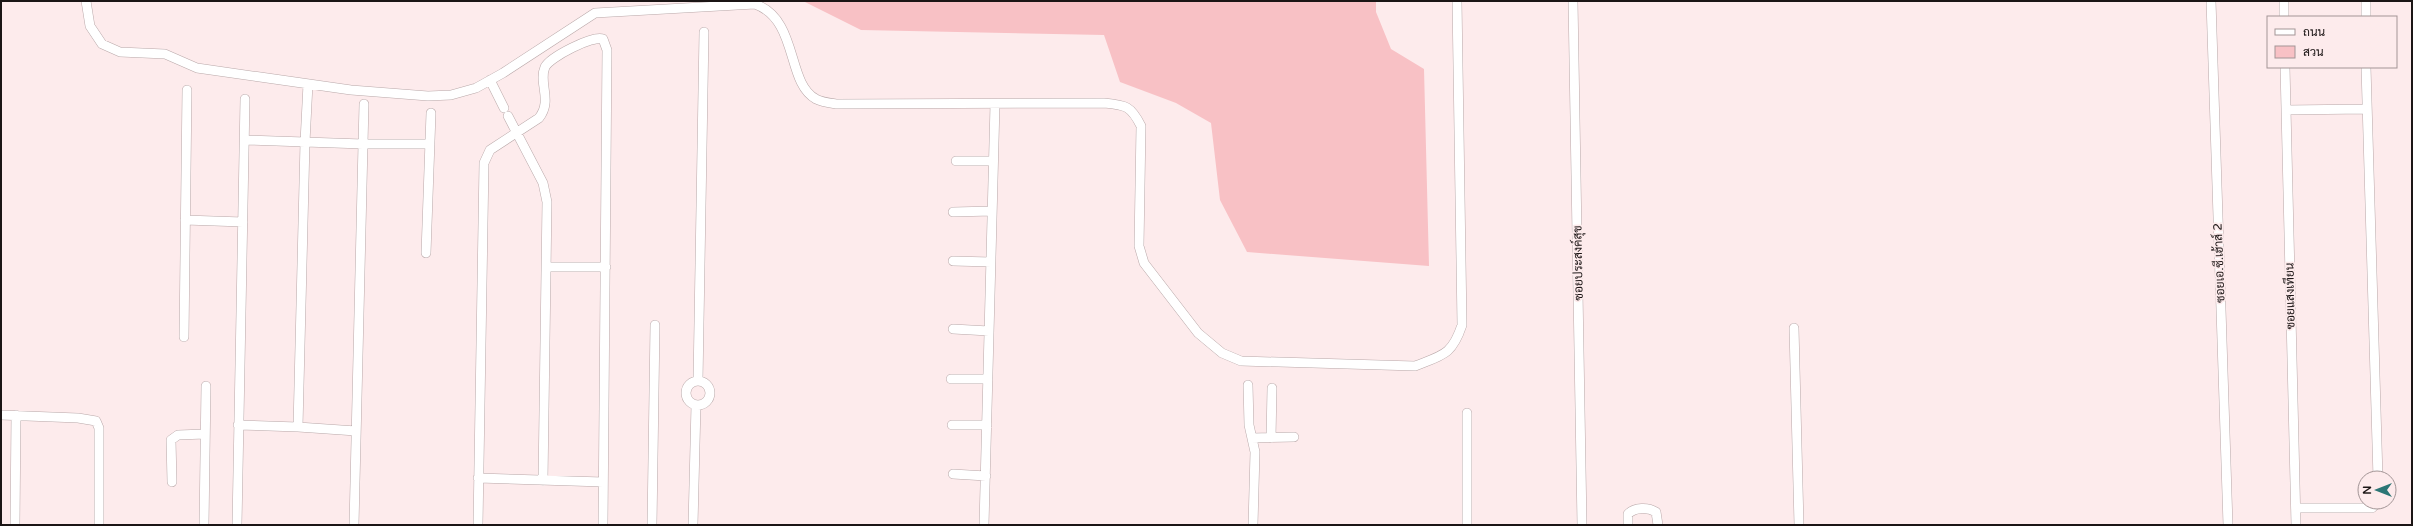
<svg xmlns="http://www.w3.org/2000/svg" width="2413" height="526" font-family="'Varela Round',Sarabun,sans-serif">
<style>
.green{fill:#f8c1c5}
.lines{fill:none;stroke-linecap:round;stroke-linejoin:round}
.street-casing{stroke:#b9a8a9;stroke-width:10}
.street{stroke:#fff;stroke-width:9}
.labels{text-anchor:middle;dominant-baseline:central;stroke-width:3.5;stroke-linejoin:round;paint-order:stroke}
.street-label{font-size:12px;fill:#1b1515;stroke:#fdebec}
</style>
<rect width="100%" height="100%" fill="#fdebec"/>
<!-- green -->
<path class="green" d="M803,1H1376V12L1391,49L1424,69L1429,266L1247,252L1220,200L1211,123L1176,103L1120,82L1104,35L861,30Z"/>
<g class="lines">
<!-- street casing -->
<g class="street-casing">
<path id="street" d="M86,1L90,26L102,44L120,52L165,54L197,68L351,90L428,96L451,95L476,88L503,73L595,13L755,4C799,20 786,83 816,99C821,102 830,103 837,104L1104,103C1126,105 1131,106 1141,126L1139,246L1144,263L1198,333L1222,353L1241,361L1415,366C1443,355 1452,355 1462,325L1457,1
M1573,1L1582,525
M2211,1L2228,525
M2284,1V17
M2366,1V17
M2285,67L2296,525
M2366,67L2378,478
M490,80L504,108
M308,84L305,142L363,144L354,525
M364,104L363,144H430
M2286,110L2366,109
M508,116L543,183L547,202L543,481
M245,140L305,142L298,427L356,431
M956,161H993
M953,212L992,211
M185,220L243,222
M426,253L431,113
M953,261L991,262
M547,267H606
M1794,328L1799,525
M953,329L989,331
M184,337L187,90
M951,379H988
M698,381L704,32
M686 393a12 12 0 1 1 24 0a12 12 0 1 1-24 0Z
M1248,385L1249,425L1255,452L1253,525
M1,415L78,418L96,421L99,428V525
M238,425L298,427
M952,425H987
M1252,438L1294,437
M1271,438L1272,388
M953,474L986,476
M478,478L603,482
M172,482L171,440L178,435L205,434
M2296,508H2372L2378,502
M15,525L16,415
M204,525L206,386
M237,525L245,99
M478,525L484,163L490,150L539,118C553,100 538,83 545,67C550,57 593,35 603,39L607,50L603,525
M652,525L655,325
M693,525L696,405
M984,525L995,104
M1467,525V413
M1628,525V514C1635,507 1648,507 1656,512L1658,525"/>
</g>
<!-- street -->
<use href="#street" class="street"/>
</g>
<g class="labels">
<!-- street labels -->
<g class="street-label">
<text transform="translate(1578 263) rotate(-91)">ซอยประสงค์สุข</text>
<text transform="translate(2219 263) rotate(-92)">ซอยเอ.ซี.เฮ้าส์ 2</text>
<text transform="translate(2290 296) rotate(-91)">ซอยแสงเทียน</text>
</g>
</g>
<!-- border -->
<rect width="2413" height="526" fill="none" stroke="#1b1515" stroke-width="4"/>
<!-- legend -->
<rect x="2267" y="16" width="130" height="52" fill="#fdebec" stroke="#a39596"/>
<rect x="2275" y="29" width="20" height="6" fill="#ffffff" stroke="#a39596"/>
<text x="2303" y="36" font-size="12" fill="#1b1515">ถนน</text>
<rect x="2275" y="46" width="20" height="12" fill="#f8c1c5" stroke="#a39596"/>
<text x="2303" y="56" font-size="12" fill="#1b1515">สวน</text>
<!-- north arrow -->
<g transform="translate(2377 490) rotate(270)"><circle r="19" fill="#fdebec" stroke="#a39596"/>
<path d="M0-3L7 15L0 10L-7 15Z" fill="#2c7675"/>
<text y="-6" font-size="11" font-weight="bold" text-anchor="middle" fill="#1b1515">N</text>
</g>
</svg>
